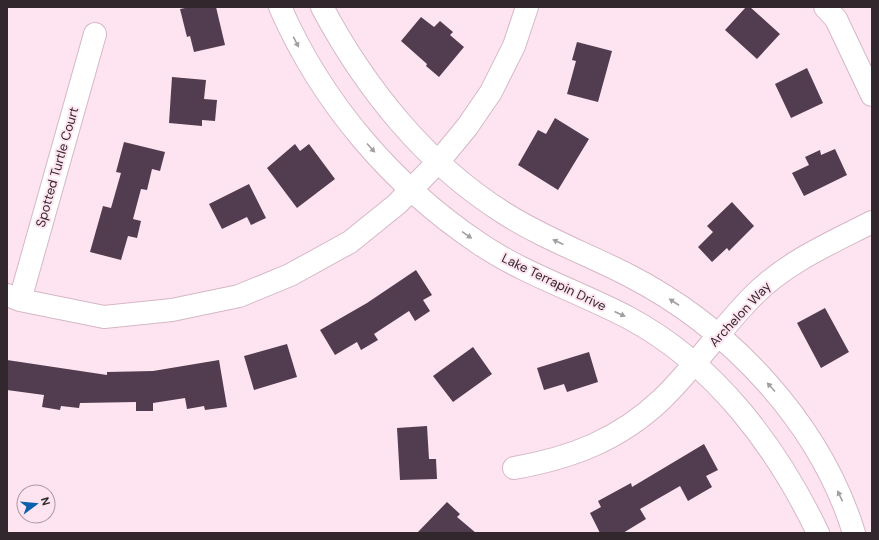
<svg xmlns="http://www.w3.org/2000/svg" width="879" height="540" font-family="'DM Sans',sans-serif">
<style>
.building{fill:#513d4f}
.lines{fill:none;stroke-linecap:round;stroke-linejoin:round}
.minor-casing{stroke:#d5b7c5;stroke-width:24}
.minor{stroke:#fff;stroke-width:22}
.oneway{fill:#a39ea0}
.labels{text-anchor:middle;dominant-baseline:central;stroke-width:4;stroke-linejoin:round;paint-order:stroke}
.street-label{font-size:13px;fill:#32272c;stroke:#fee4f0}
</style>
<rect width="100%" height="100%" fill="#fee4f0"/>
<!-- building -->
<path class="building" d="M190,7H216L225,45L194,52L190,36L187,37L180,9Z
M746,7H750L780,34L757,59L725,30Z
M421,17L434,27L440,21L453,32L450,35L464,47L439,77L426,66L427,64L401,41Z
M577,42L612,51L598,102L567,94L576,61L572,60Z
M807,68L823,103L791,118L775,84Z
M172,77L206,80L204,99L217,100L215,121L202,120V126L169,123Z
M555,118L589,139L558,190L518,165L538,130L546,134Z
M124,142L165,152L160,171L152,169L147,190L141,189L133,219L141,221L137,238L128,236L121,260L90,252L103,206L111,208L121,173L116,172Z
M295,144L300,151L309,144L335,179L297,208L267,168Z
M835,149L847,175L804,196L792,173L809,165L805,157L820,150L821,155Z
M249,184L266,218L251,225L247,217L222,229L209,204Z
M732,202L754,226L729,251L727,248L712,262L698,247L713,232L707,226Z
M416,270L432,295L423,300L430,311L415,321L409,311L374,334L378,340L361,350L357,342L335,355L320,330L367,303Z
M825,308L849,352L821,368L797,323Z
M287,344L297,377L254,390L244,356Z
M473,347L492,374L453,402L433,376Z
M589,352L598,382L567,392L564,384L544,390L537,368Z
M7,360L107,375V372L153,371L219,360L227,407L205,410L204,406L187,409L185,398L153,403V411H136V402L80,403L79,408L61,406L60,410L42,407L44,395L7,390Z
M427,426L429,459H436L437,479L400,480L397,428Z
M704,444L718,470L706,476L712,487L688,501L680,486L640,509L646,519L623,533H600L590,513L601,507L598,501L631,483L632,487Z
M447,502L460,514L457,517L476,533H417Z"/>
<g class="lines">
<!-- minor casing -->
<g class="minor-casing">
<path id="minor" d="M280,7C322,103 392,185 480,244C526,275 580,292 629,318C715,364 777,447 818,533
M322,7C365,88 426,164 504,213C543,238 587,254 628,275C730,327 820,423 854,533
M825,7L836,19L872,95
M7,295L20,300L104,317L172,310L239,296L290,275L350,242L397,204L439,161L467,127L491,92L514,46L527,7
M20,300L95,34
M514,468C571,458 619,440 662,399C694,368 719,331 750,299C784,263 829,244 872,222"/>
</g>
<!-- minor -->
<use href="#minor" class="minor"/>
</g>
<!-- one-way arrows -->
<defs><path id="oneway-solid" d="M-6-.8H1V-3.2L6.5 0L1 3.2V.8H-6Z"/></defs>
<g class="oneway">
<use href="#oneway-solid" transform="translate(296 42) rotate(63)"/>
<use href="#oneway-solid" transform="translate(371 148) rotate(48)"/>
<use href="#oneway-solid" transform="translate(467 235) rotate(35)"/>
<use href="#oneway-solid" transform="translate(558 242) rotate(-155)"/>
<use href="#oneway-solid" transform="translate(674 302) rotate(-147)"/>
<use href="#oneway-solid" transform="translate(620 314) rotate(25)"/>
<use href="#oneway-solid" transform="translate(771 387) rotate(-132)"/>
<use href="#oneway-solid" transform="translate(840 496) rotate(-115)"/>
</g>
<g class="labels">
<!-- street labels -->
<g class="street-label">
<text transform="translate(57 167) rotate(-74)">Spotted Turtle Court</text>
<text transform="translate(554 282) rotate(26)">Lake Terrapin Drive</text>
<text transform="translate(740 314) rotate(-47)">Archelon Way</text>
</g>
</g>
<!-- border -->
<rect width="879" height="540" fill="none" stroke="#32272c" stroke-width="16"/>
<!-- north arrow -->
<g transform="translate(36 504) rotate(74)"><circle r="19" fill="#fee4f0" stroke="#ac98a2"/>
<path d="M0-3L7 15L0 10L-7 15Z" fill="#0a60ae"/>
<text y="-6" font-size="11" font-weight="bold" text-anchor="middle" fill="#32272c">N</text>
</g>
</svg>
